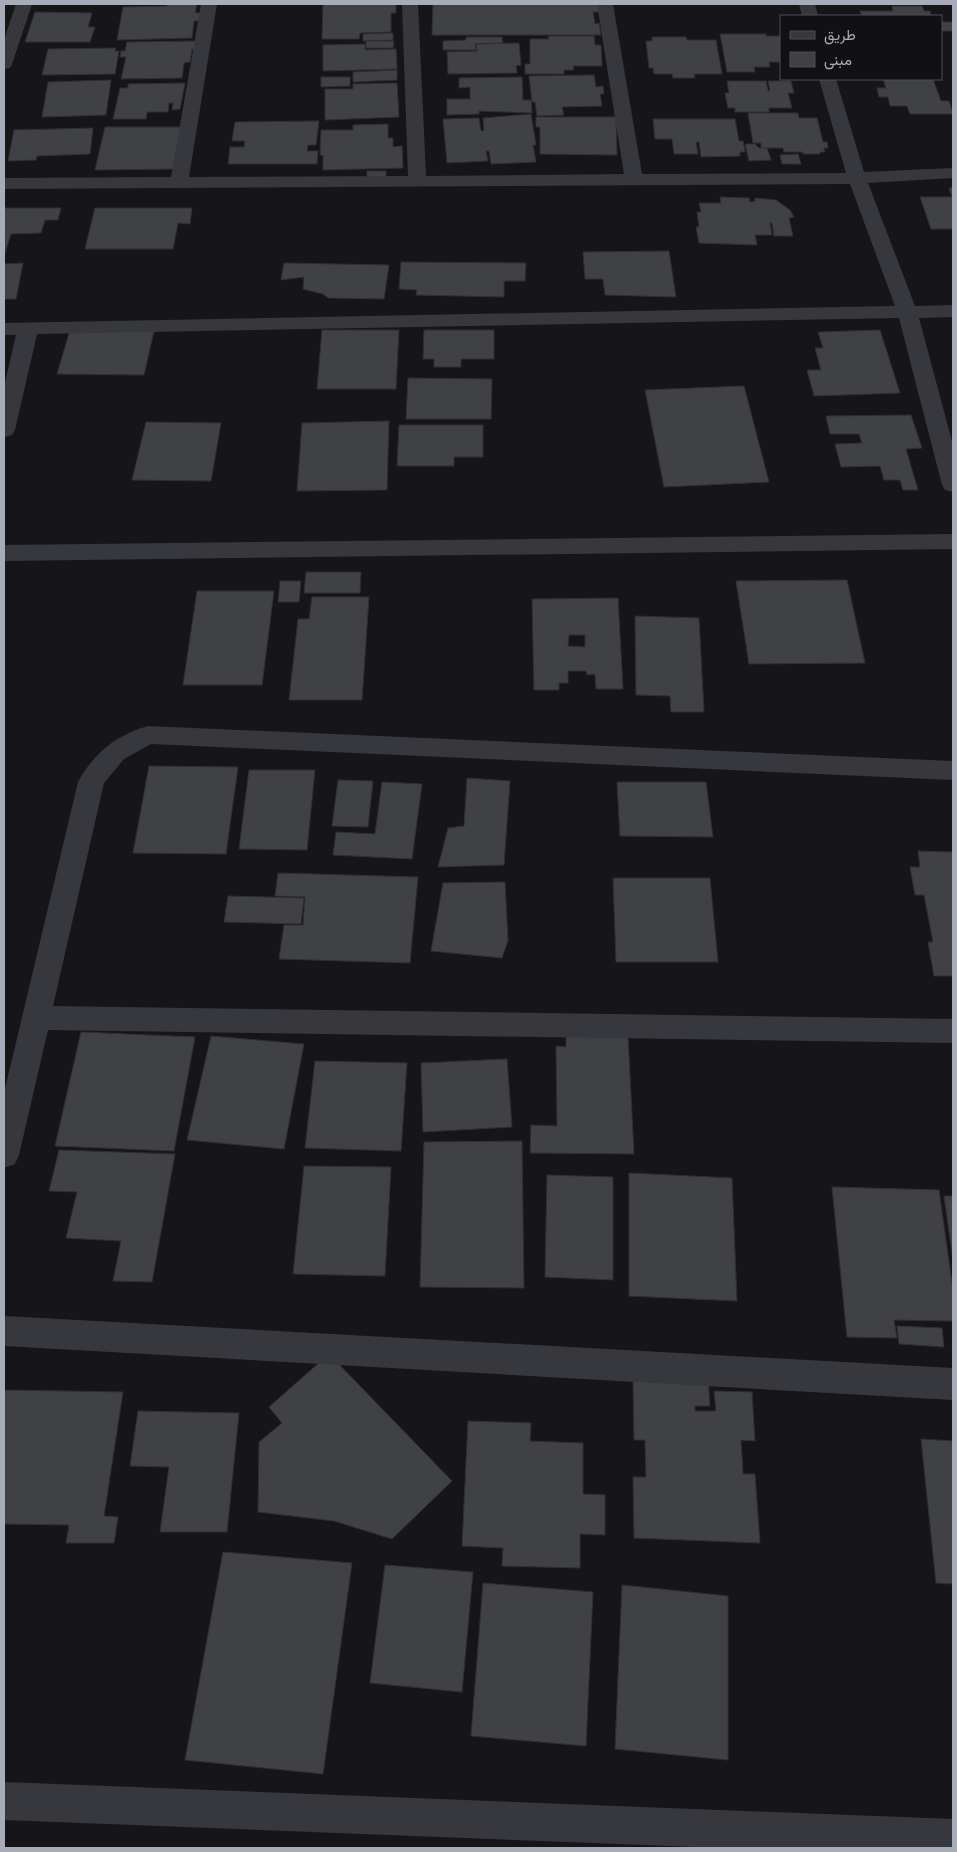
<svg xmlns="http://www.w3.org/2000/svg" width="957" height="1852" font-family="Signika,Vazirmatn,sans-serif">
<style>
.building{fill:#404145;stroke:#303034;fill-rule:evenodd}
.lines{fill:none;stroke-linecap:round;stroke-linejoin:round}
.minor{fill:#37383d;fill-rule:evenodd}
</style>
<rect width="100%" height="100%" fill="#161618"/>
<!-- building -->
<path class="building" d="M167,4H197L195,13H202L201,21H194L192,38L117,40L123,7L167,6Z
M323,4H396V13H391V32L360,33L359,39H322Z
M433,4H598L599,12H593L595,24L599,23L601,35H432Z
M892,6H922L924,11H930L931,16H862L860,11H893Z
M35,12L92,13L88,27H95L90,42H25Z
M941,22H953V31H941Z
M393,33V40L363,41V34Z
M720,34H766V36H781V62H769L770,67H754L755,72H727Z
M548,36H594L595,45H601L602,66H573L574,70H564V74H525V64H530V39H549Z
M466,37H502L503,43L475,44L476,50H443V41L466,40Z
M652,37H686L687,40H716L722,74H694L695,78H673L672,74H654L653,68H649L646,41H652Z
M196,41L195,49H192L190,62L184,63L182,78L121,79L126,57H120L121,51H125L127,42Z
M366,41H394L393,48H366Z
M519,43L521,65L516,66L517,73L448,74L447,52L477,51L476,44Z
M365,44V50L396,49L397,69L323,71V45Z
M116,48L115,51H119L115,74L42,75L48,49Z
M397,70V80L353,82V72Z
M594,75L596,87L603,86L604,94H600L602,106L562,107L564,115L537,116L535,102H532L529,76Z
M321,77H350V86L321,87Z
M522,77L523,100H531L532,113L479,111V114L447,115V99H470V87L459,88V78Z
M883,79H933L941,101H949L953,114H910L907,106H890L888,97H879L877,88H886Z
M111,80L106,115L42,117L48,82Z
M727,81H766L768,91H770L768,81H791L794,93H788L792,108H769V112H735V108H728L725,93H729Z
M185,83L180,109L172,110L173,103H169L168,112H147L146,119H113L120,88H128V84Z
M397,83L399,117L325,120V89H353V84Z
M748,113H798L799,118H817L823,142H827L828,148H824L825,152H820V154H803V152H784L783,148H761V143H753Z
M531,114L536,145H533L536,162L491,164L489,151H486L488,161L447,163L443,119L479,118L481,131H484L483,118Z
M536,117H616L617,155L540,154V127H536Z
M653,119H735L739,141H743L745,152H740V156L701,157L699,142H696L698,154H674L672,139H655Z
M319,121L316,145H308L307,151H318L317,164H228L230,147H244L245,141H232L235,122Z
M388,124V138H393V147L402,146L403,168L323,170V155H320L321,130H353V125Z
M105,127H183L176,169L95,170Z
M93,128L90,154L37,156L36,160L8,161L14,130Z
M745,144H755L759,148H767L771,160L749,161Z
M798,154L801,164H782L780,155Z
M367,171H386V178H367Z
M949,188H953V229H931L920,197H952Z
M720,197L749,198L750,202L755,201V198L776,200L790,210L794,217L789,218L793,236H774L772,223H770L772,235H755L757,245L699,243L696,227H699L697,212H701L699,203H721Z
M4,208H61L58,220H45L41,233L11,234L5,253Z
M95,208H192L190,224L178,223L173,249H85Z
M669,251L676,297L605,295L603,279H585L583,252Z
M401,262L526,263L525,281H504V297L416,295L417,290L399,289Z
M23,263L16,299H4V264Z
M284,263L389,265L384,299L328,298L323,294L303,289L304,277L281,280Z
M70,330L154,331L144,375L57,374Z
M322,330H399L396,389H317Z
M424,330H494V359H461V367H434V359H423Z
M880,330L900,393L814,396L807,370H821L815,348H823L818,332Z
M408,378L492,379L491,419H406Z
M744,386L769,482L664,487L645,390Z
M911,415L922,448L906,449L918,490H903L900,480H884L880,466L841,467L835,444L862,443L859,434H830L826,416Z
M389,421L387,490L297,491L302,423Z
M146,422L221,423L211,481L132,480Z
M399,425H483V457H454V466H397Z
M306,572H361L360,593H304Z
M847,580L865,663L749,664L736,581Z
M280,581H301L299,602H278Z
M197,591H274L262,685H183Z
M312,597H369L362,700H289L298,619H309Z
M618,598L623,689H596L595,674L587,675L586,671H568V683H559V690H534L532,599ZM569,635H585V647L568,646Z
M635,616L699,618L704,712H671L670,696L636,695Z
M149,766L238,767L226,854L133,853Z
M249,770H315L307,850L239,849Z
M467,778L510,781L504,865L438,867L448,828L464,826Z
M338,780L373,781L368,827L332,826Z
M382,782L422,784L412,859L333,855L336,832L375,834Z
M617,782H706L713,837L620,836Z
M918,851L953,852V976H934L928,942H933L924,895H915L910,867H920Z
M278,873L418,877L410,963L279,959L284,925H303L305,897L275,896Z
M613,878H710L718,962H616Z
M505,882L508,940L502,958L431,951L443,883Z
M228,896L304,898L301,924L224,922Z
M81,1032L195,1037L174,1151L55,1146Z
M211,1036L304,1044L284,1149L187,1140Z
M566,1036H628L634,1154L530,1153L531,1125L557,1126L556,1046L566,1047Z
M507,1059L512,1127L423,1132L421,1063Z
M315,1061L407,1063L401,1151L305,1148Z
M522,1141L524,1288L420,1287L424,1142Z
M59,1150L175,1154L152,1282L113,1281L121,1241L66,1238L77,1192L49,1191Z
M304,1166L391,1167L385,1276L293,1274Z
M629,1173L732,1178L737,1301L629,1296Z
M547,1175L613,1177V1280L545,1277Z
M832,1187L939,1190L953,1290V1321L894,1320L897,1338L847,1337Z
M944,1196H953V1260Z
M897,1326L942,1328L944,1347L899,1344Z
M329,1354L452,1481L392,1539L334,1521L258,1512L259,1442L282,1423L269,1407Z
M708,1377L710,1406H695V1411H716L714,1391L752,1392L755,1441L741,1440L743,1474H755L760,1543L634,1538L633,1477H646L645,1440H634L633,1381Z
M4,1390L123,1392L104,1516L118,1517L114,1543H66L69,1525L4,1524Z
M138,1411L239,1413L227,1532H160L169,1467L130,1466Z
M468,1421L531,1423L530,1441L583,1443V1494L605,1495V1535L580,1534V1568L502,1566L503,1548L462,1546Z
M921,1439L953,1441V1584L936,1583Z
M223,1552L352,1563L323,1774L185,1760Z
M385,1565L473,1572L462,1692L370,1683Z
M483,1583L593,1592L586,1746L471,1736Z
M622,1585L728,1596V1760L615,1749Z"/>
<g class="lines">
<!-- minor -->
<path class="minor" d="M16,4H32L12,64L10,68L4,69V40Z
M201,4H217L189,177L408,176L402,4H418L426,176L624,174L597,4H613L642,174L846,173L819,79H836L864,172L953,168V178L868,183L915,306L953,305V317L919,318L953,445V492L945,490L942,485L899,318L37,334L15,430L12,435L4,437V387L16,335H4V323L895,306L850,184L4,189V178L171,177Z
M799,4H815L818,16H802Z
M953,534V549L4,561V545Z
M148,726L953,761V780L151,744L124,759L104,783L53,1006L953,1019V1043L48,1030L19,1155L15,1164L4,1168V1093L78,782C94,753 116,735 148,726Z
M4,1316L953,1368V1400L4,1346Z
M4,1782L953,1819V1848H721L4,1820Z"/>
</g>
<!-- border -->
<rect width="957" height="1852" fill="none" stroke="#a7adb8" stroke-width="10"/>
<!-- legend -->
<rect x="780" y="15" width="162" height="65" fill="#111113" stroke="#4d4f55"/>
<rect x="790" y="31" width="25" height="8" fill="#37383d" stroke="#4d4f55"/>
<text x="824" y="40" font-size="15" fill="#a7adb8">طريق</text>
<rect x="790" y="52" width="25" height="15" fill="#404145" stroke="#4d4f55"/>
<text x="824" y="65" font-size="15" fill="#a7adb8">مبنى</text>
</svg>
